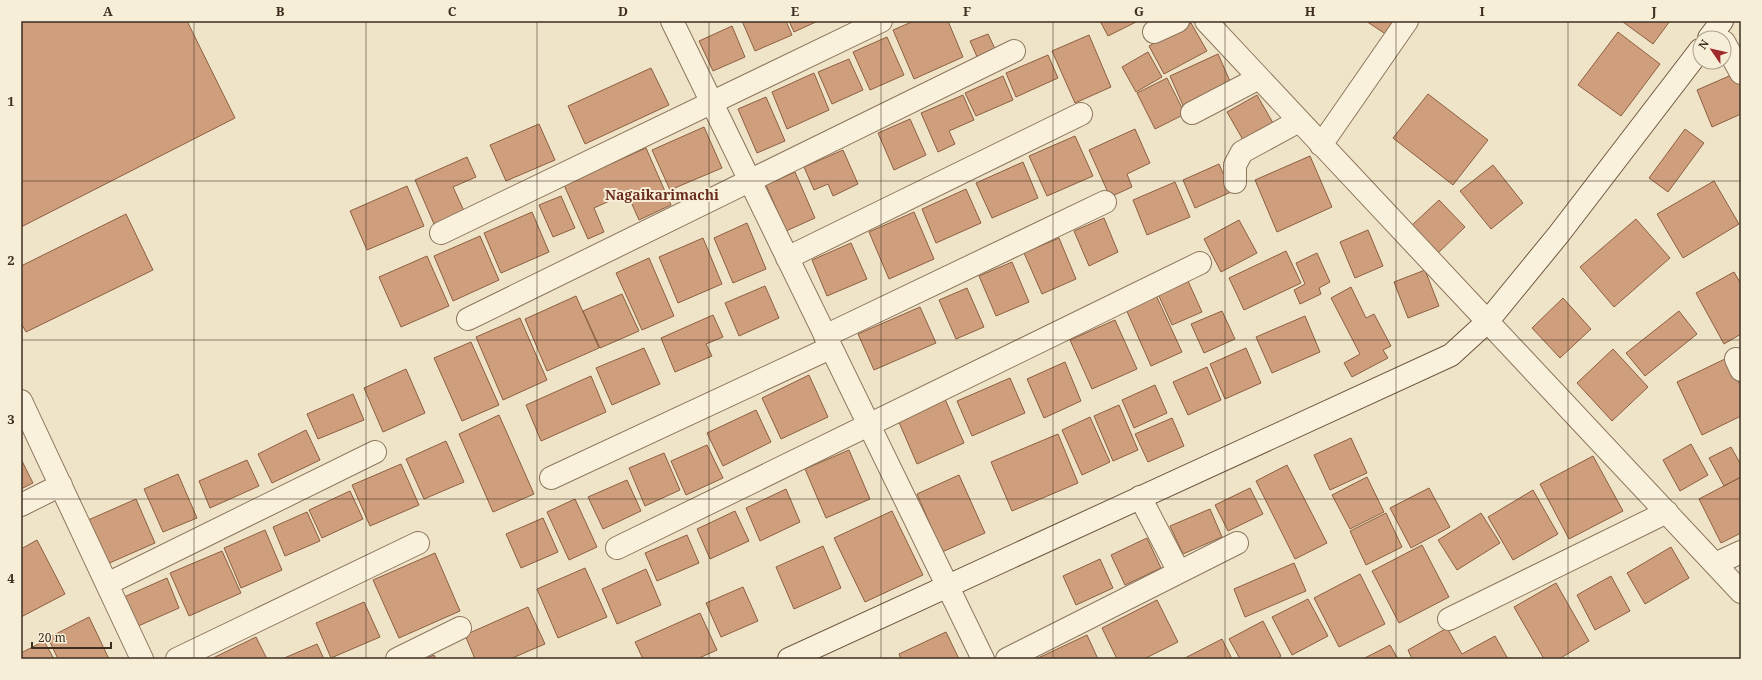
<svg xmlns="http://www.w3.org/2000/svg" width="1762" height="680" font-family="'Noto Serif',serif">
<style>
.building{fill:#cf9f7d;stroke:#8d5f41}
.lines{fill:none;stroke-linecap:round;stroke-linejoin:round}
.street-casing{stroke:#8d765c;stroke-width:24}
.secondary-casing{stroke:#6f573f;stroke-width:24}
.street{stroke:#faf1dc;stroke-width:22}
.secondary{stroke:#faf1dc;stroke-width:22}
.grid{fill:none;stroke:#3d2e20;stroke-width:1;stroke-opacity:0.55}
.labels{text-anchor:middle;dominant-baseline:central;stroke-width:4;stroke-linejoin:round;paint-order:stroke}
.quarter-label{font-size:14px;font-weight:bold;fill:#6b2e1e;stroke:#f7eed8}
.neatline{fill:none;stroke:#3d2e20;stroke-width:1.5}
.grid-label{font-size:13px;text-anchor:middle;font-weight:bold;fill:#3d2e20}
</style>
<rect width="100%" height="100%" fill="#f0e4c8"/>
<!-- building -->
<path class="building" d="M23,21H187L235,118L21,227V22Z
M742,21H786L792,35L755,51Z
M789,21H818L794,32Z
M914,21H948L963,57L914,79L893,30Z
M1100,21H1136V22L1108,36Z
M1366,21H1397L1387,35Z
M1624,21H1670L1653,44L1623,22Z
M1191,23L1207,51L1164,74L1149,46Z
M732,26L745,57L713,71L699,41Z
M1618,32L1660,64L1621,116L1578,85Z
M988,34L996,51L978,59L970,41Z
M1089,35L1111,87L1075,103L1052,51Z
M887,37L904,75L870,90L853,52Z
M1148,52L1162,77L1136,92L1122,67Z
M1218,54L1233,88L1185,110L1170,76Z
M1048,55L1058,78L1016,97L1006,73Z
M849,59L863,90L832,104L818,72Z
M651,68L669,105L585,144L568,106Z
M814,73L829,110L787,129L772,92Z
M1736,73L1741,84V114L1712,127L1697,90Z
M1003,76L1013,100L976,116L965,93Z
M1167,78L1185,114L1155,129L1137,93Z
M1428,94L1488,140L1453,185L1393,138Z
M963,95L974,120L949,131L955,144L938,152L921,113Z
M1257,95L1273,123L1243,140L1227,112Z
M766,97L785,141L757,153L738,109Z
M910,119L926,155L894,170L878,133Z
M539,124L555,160L506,181L490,145Z
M704,127L722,168L670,190L652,150Z
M1135,129L1150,163L1127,174L1132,187L1110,197L1089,150Z
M1685,129L1704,143L1668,192L1649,178Z
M1075,136L1093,176L1047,196L1029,156Z
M646,148L671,205L639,220L627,193L594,208L604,232L588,239L564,185Z
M843,150L858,184L833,196L828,184L814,190L804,167Z
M1310,156L1332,207L1277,232L1255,180Z
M467,157L476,177L453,187L464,211L434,224L415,180Z
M1023,162L1038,198L992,218L976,183Z
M1219,164L1231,192L1195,208L1183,180Z
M1493,165L1523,203L1491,229L1460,191Z
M795,172L815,218L786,231L766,185Z
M1714,181L1739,224L1683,258L1657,214Z
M1175,182L1190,217L1147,235L1133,200Z
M407,186L424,226L367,250L350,211Z
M966,189L981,223L936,243L922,209Z
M561,196L575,228L553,237L539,205Z
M1439,200L1465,227L1437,254L1411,226Z
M532,212L549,252L501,273L484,233Z
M914,212L934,259L889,279L869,232Z
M126,214L153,270L26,332L21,323V266Z
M1104,218L1118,252L1089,266L1074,231Z
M1636,219L1670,258L1614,307L1580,267Z
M1239,220L1257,253L1221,272L1204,239Z
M747,223L766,269L733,283L714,238Z
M1368,230L1383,266L1355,278L1340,242Z
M480,236L499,280L453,301L434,256Z
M703,238L722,284L678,303L659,257Z
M1059,238L1076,279L1042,294L1024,253Z
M851,243L867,279L827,296L812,260Z
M1286,251L1301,283L1244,310L1229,278Z
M1317,253L1330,282L1319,288L1321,294L1300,304L1294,290L1305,284L1296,263Z
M427,256L449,306L401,327L379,277Z
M649,258L674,316L642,330L616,273Z
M1012,262L1029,302L996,316L979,276Z
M1425,270L1439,306L1408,318L1394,282Z
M1734,272L1741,284V334L1724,344L1696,293Z
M1188,281L1202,312L1172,325L1158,294Z
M765,286L779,318L739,336L725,303Z
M1351,287L1366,318L1374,314L1391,346L1383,350L1388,358L1352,377L1344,363L1360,354L1331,298Z
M967,288L984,327L956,339L939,300Z
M1155,293L1182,352L1151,366L1125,307Z
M622,294L639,331L600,348L583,311Z
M576,296L599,348L547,371L525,319Z
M1563,298L1591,329L1560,358L1532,328Z
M920,307L936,343L874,370L858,334Z
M1222,311L1235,339L1204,353L1191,324Z
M1679,311L1697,334L1645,376L1626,353Z
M713,315L723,337L706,344L712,356L675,372L661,338Z
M1305,316L1320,352L1272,373L1256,337Z
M520,318L547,380L503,400L476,337Z
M1115,320L1137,369L1092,389L1070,340Z
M471,342L499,405L462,421L434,358Z
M644,348L660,384L612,405L596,368Z
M1246,348L1261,383L1225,399L1210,364Z
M1613,349L1648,387L1612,421L1577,383Z
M1727,358L1741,387V416L1702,435L1677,382Z
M1065,362L1081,401L1044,418L1027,379Z
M1207,367L1221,400L1188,415L1173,382Z
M406,369L425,413L383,432L364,388Z
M809,375L828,417L781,439L762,398Z
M591,376L606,412L541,441L526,405Z
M1010,378L1025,413L972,436L957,401Z
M1155,385L1167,413L1134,428L1122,400Z
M353,394L364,420L318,439L307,414Z
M945,399L964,443L917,464L898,420Z
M1119,405L1138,450L1113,461L1094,416Z
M756,410L771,442L723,466L707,433Z
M499,415L534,494L493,512L459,434Z
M1090,417L1110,462L1082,475L1062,430Z
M1172,418L1184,446L1148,462L1135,434Z
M306,430L320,460L272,483L258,454Z
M1058,434L1078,483L1012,511L991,462Z
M1351,438L1367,473L1330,490L1314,455Z
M446,441L464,482L424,499L406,459Z
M1691,444L1708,475L1680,491L1663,460Z
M707,445L723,478L686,495L671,461Z
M1731,447L1741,465V477L1724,486L1709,458Z
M849,450L870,499L826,518L805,469Z
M664,453L680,490L645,506L629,468Z
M1593,456L1623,511L1569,539L1540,484Z
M21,459L33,483L21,489Z
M247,460L259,486L210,508L199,481Z
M401,464L419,505L370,526L352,485Z
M1287,465L1327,543L1295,559L1256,481Z
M178,474L197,518L163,532L144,489Z
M959,475L985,533L942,552L917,494Z
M1367,477L1384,512L1350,529L1332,495Z
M1741,477V533L1721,543L1699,499Z
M627,480L641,511L603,529L588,497Z
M1250,488L1263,514L1228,531L1215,505Z
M1429,488L1450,527L1411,548L1390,508Z
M786,489L800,522L760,541L746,508Z
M1533,490L1558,534L1513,560L1488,517Z
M350,491L363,519L322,538L309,510Z
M136,499L155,543L105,565L86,521Z
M575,499L597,547L569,560L547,512Z
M1210,509L1222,537L1183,554L1170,526Z
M735,511L749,541L710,559L697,529Z
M892,511L923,575L865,602L834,538Z
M307,512L320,541L285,556L273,527Z
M1386,513L1402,547L1366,565L1350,531Z
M1481,513L1500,543L1457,570L1438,540Z
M543,518L558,552L521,568L506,534Z
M265,530L282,570L241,588L224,548Z
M687,535L699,563L657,581L645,553Z
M1147,538L1161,568L1125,585L1111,555Z
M37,540L65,594L21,617V549Z
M1422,545L1449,597L1399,623L1372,571Z
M823,546L841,588L794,609L776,567Z
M1671,547L1689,578L1645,604L1627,573Z
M222,551L241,593L189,616L170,573Z
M435,553L460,611L399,638L373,580Z
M1100,559L1113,588L1076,605L1063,576Z
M1294,563L1306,591L1245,617L1234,589Z
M585,568L607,617L558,638L537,589Z
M646,569L661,605L617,624L602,589Z
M1360,574L1385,624L1339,647L1314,598Z
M1611,576L1630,611L1595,630L1577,595Z
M167,578L179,608L136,627L124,597Z
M1556,583L1589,641L1559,659H1544L1514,607Z
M743,587L758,621L721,637L706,603Z
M1308,599L1328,636L1292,655L1272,617Z
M1157,600L1178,642L1144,659H1117L1102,628Z
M364,602L380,637L331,658L316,623Z
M528,607L545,644L510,659H475L465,635Z
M700,613L717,650L697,659H643L635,642Z
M89,617L109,659H58L48,638Z
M1263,621L1281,656L1277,659H1240L1229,639Z
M1447,628L1462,654L1495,636L1508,659H1412L1408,650Z
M946,632L959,659H901L899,654Z
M1087,635L1098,659H1036Z
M256,637L267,659H211Z
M1222,639L1232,659H1183Z
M44,641L54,659H21V653Z
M317,644L324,659H282Z
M1390,645L1398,659H1363Z
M434,655L436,659H425Z"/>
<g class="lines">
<!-- street casing -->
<g class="street-casing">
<path id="street" d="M672,21L983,659
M1206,21L1741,592
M1154,32L1178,21
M1724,42L1741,73
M1192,113L1259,78
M1321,145L1407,21
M1235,182V165L1242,152L1299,121
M441,233L881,21
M787,258L1081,114
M468,319L1014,51
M825,336L1105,202
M1736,359L1741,370
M21,401L142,659
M551,478L830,348
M1140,497L1179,572
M21,505L61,485
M617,548L1200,263
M1715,564L1741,552
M107,584L375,452
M1449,619L1667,512
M177,659L418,543
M397,659L460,628
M1007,659L1237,543"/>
</g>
<!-- secondary casing -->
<g class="secondary-casing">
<path id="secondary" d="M1709,38L1722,21
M789,659L1451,355L1487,322L1559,234L1700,50"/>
</g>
<!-- street -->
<use href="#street" class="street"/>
<!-- secondary -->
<use href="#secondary" class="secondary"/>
</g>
<!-- grid -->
<path class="grid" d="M194,21V659M366,21V659M537,21V659M709,21V659M881,21V659M1053,21V659M1225,21V659M1396,21V659M1568,21V659M21,181H1741M21,340H1741M21,499H1741"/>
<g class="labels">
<!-- quarter labels -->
<g class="quarter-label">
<text x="662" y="194">Nagaikarimachi</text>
</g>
</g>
<!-- border -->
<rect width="1762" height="680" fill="none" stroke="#f7eed8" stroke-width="44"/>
<!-- north arrow -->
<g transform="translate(1712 50) rotate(304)"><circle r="19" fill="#f7eed8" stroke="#ada18e"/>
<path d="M0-3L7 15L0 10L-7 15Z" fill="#9e2a2b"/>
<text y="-6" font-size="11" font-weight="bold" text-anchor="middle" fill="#3d2e20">N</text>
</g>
<!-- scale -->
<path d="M32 642v6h79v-6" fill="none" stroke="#3d2e20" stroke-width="2"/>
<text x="38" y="642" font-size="12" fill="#3d2e20" stroke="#f7eed8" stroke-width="3" paint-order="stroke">20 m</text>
<rect x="22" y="22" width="1718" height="636" class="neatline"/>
<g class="grid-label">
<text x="108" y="16">A</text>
<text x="280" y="16">B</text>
<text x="452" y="16">C</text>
<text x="623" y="16">D</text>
<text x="795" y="16">E</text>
<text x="967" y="16">F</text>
<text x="1139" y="16">G</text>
<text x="1310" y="16">H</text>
<text x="1482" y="16">I</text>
<text x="1654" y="16">J</text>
<text x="11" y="106">1</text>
<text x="11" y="265">2</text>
<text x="11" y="424">3</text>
<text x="11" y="583">4</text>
</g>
</svg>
